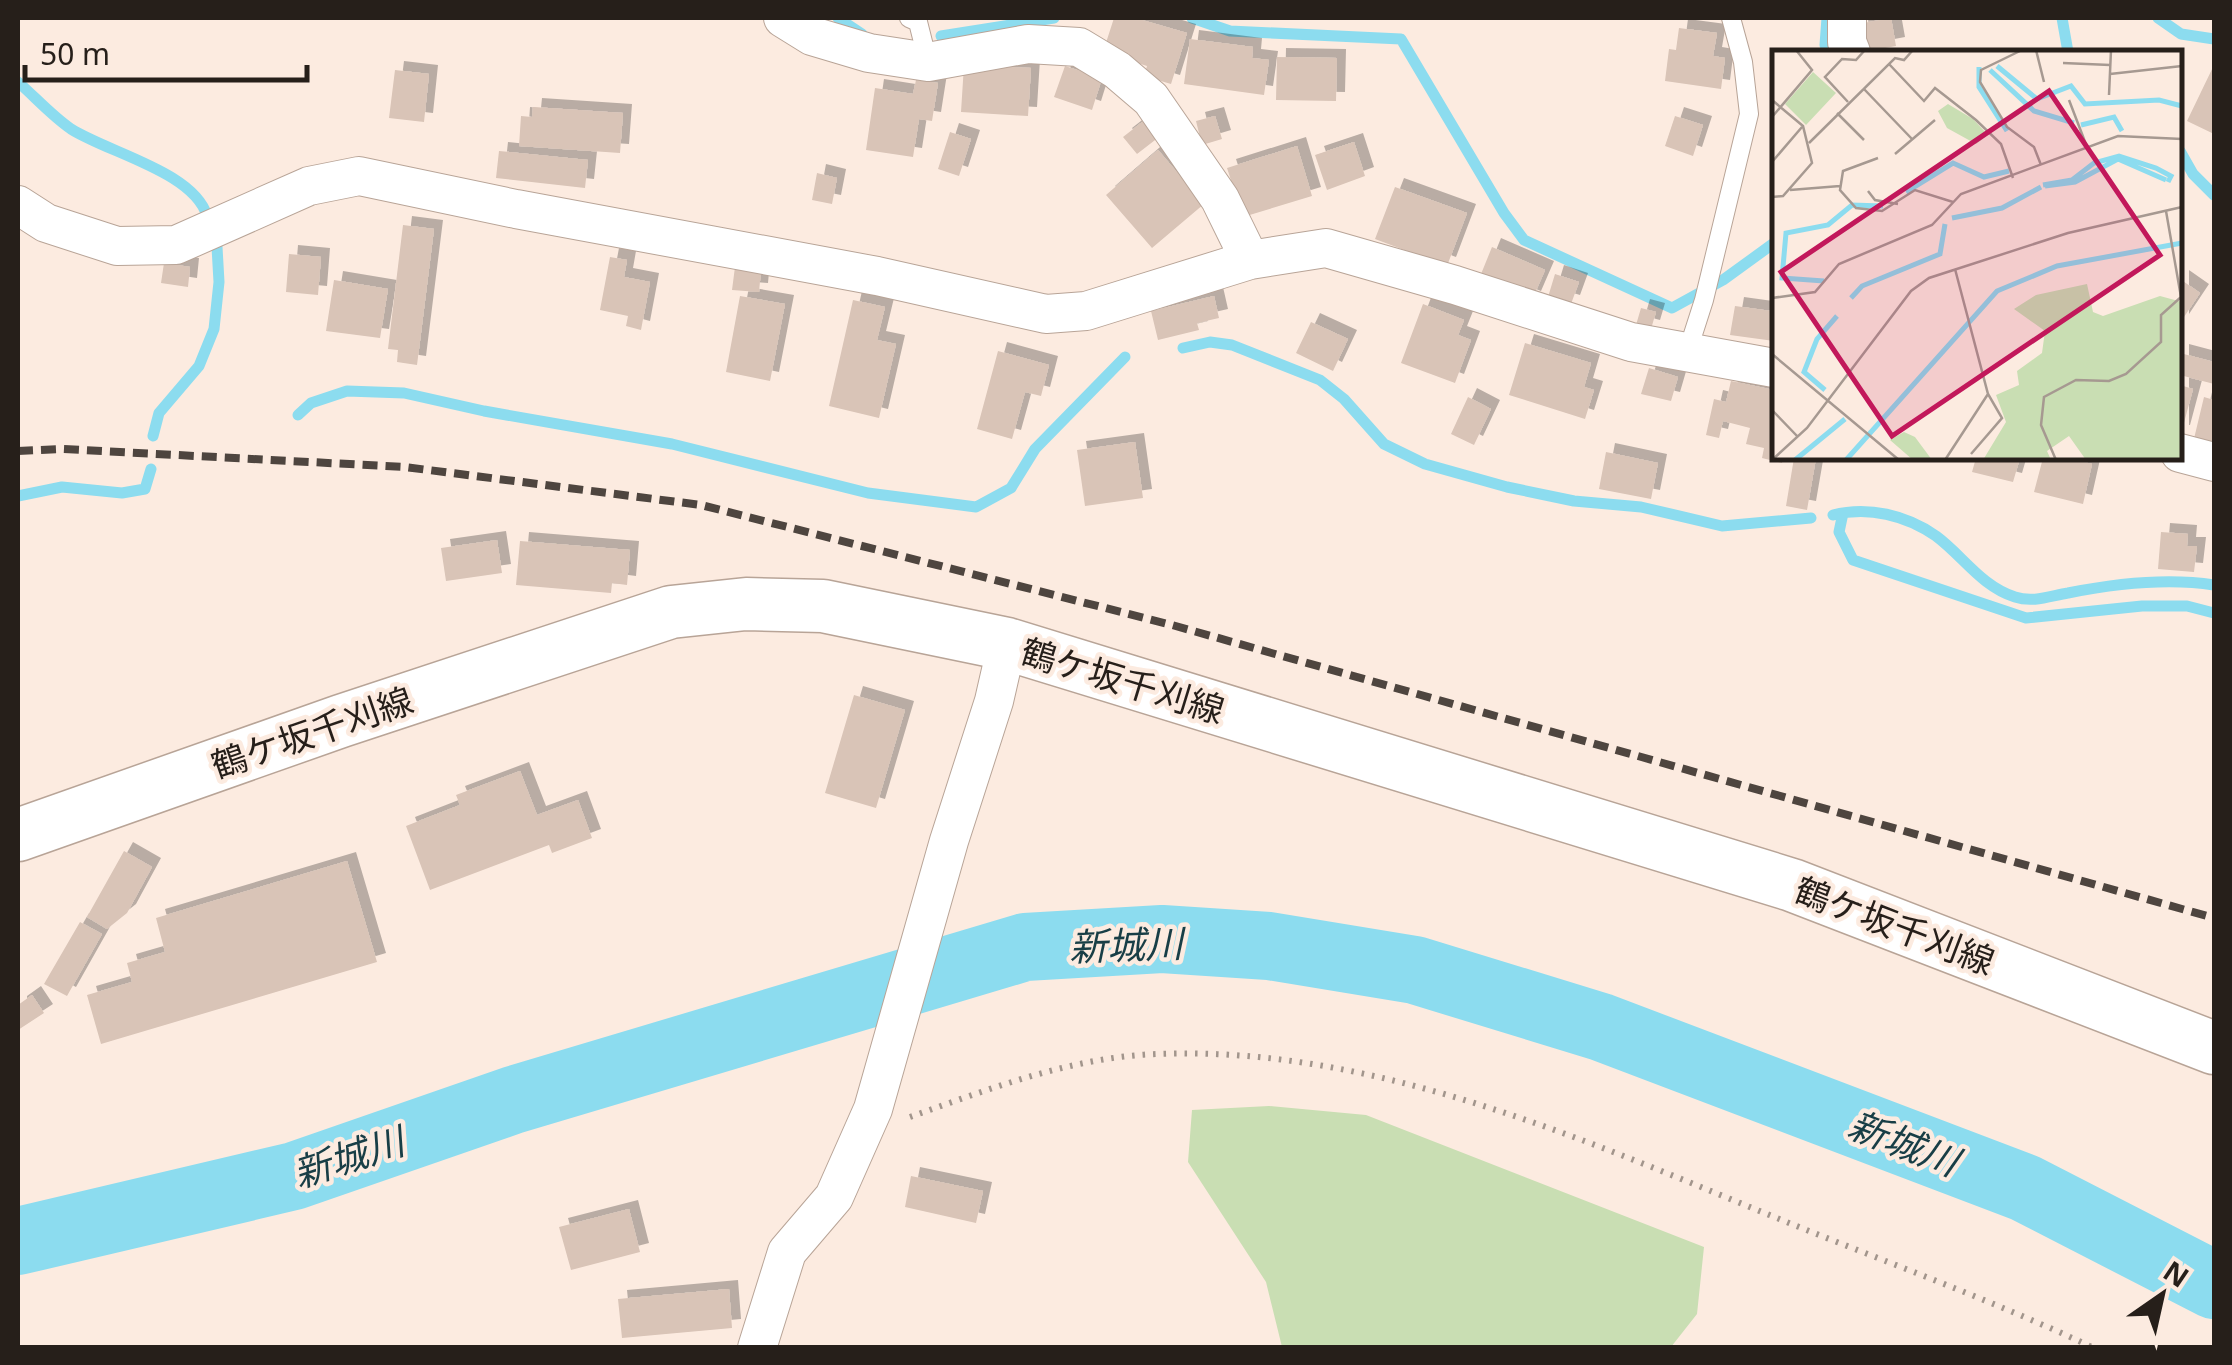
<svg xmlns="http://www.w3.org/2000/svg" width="2232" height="1365" font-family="'Noto Sans','Noto Sans JP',sans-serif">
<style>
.green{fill:#c9deb3}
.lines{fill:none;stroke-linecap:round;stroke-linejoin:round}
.stream{stroke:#8cdcef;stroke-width:11}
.river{stroke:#8cdcef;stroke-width:68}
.building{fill:#d9c4b7;filter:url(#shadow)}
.service-casing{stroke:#b8a497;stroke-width:20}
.minor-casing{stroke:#b8a497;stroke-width:40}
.secondary-casing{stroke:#b8a497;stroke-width:55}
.path{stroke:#a2958c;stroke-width:6;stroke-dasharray:2.5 8;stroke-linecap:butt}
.service{stroke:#fff;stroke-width:18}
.minor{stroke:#fff;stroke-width:38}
.secondary{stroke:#fff;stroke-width:52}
.rail{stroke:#4e453f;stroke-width:8;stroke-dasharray:15 8;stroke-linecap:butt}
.labels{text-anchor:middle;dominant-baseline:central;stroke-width:9;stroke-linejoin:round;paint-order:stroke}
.street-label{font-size:35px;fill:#261f1a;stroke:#fcebe0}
.water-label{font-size:38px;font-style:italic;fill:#183e46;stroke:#fcebe0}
.inset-river{fill:none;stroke:#8cdcef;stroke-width:5}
.inset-road{fill:none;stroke:#a69991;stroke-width:2.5}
.view{fill:#c2185b;fill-opacity:0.15;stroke:#c2185b;stroke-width:5}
.inset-edge{fill:none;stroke:#261f1a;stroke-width:5}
</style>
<defs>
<filter id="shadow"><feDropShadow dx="9" dy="-9" stdDeviation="0" flood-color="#0004"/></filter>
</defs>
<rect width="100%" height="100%" fill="#fcebe0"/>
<!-- green -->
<path class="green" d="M1269,1106L1366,1115L1704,1247L1697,1314L1671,1347H1282L1266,1282L1188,1162L1192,1110Z"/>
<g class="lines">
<!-- stream -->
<path class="stream" d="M838,18L862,34
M1192,18L1230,31L1401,39L1504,213L1524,240L1672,308L1723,280L1774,243
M1827,18L1825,45L1830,52
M2062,18L2068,52
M2158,18L2181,34L2214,39
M941,36L1054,18
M18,82C35,97 52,116 71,129C109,153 194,172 207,216
M2180,151L2193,174L2214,195
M1183,348L1210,342L1232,345L1320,380L1344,399L1384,444L1425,464L1507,487L1574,501L1641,507L1722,526L1811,518
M298,415L311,403L347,391L404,393L484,411L672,444L868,493L976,507L1011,488L1035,449L1125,357
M153,436L159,413L199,366L214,329L219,282L217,247
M18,496L62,487L122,493L145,489L151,469
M1843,513L1839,532L1853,560L2026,618L2142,606H2187L2214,613
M1833,515C1868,506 1906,515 1936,536C1963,556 1981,586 2015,597C2033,603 2050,596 2068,593C2113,584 2169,578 2214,585"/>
<!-- river -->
<path class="river" d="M18,1241L294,1176L513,1100L1025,947L1162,939L1269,946L1415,970L1601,1027L2025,1188L2214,1285"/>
</g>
<!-- building -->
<path class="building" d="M1114,18H1135L1187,33L1171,84L1144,76L1147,66L1103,52Z
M1891,18L1896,46L1864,52L1858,24Z
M1679,28L1717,33L1713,56L1725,58L1721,89L1665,81L1669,49L1676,50Z
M1190,39L1253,47L1252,58L1269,60L1264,95L1184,84Z
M1277,57L1337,58L1336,101L1276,100Z
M964,65L1031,68L1028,116L961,112Z
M2214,65V134L2187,121Z
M1065,66L1102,78L1092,110L1054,97Z
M395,70L429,74L424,122L389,118Z
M916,80L938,83L932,121L919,119L913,157L866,150L875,88L913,94Z
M533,107L623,113L620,153L519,146L521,116L532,117Z
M1215,116L1222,139L1202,145L1196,121Z
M1675,116L1703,125L1693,156L1665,146Z
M1146,119L1159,137L1137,154L1123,137Z
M950,132L971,139L959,176L938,169Z
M1354,142L1365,176L1327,190L1315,155Z
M1297,146L1312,196L1243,217L1227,168Z
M1158,150L1204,204L1152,248L1106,195Z
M499,151L588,160L585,188L496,178Z
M817,173L837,178L832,204L812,200Z
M1395,187L1467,213L1447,266L1375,239Z
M403,225L434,229L417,365L397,362L398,350L388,349Z
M1492,247L1545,270L1532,300L1479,279Z
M289,254L321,257L318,295L286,292Z
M610,257L627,260L624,277L650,282L641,330L626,326L628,316L600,310Z
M164,263L190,267L188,287L161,283Z
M735,267L761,270L759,292L732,290Z
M1555,274L1579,282L1571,304L1548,297Z
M2180,279L2200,293L2180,323Z
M334,280L388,289L380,338L326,331Z
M740,296L785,304L770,381L726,372Z
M1214,296L1219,318L1197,323L1199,330L1158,340L1151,311Z
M853,300L885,307L877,340L896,344L879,418L829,406Z
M1423,304L1464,320L1458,335L1471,340L1455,383L1401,363Z
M1772,304L1774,341L1730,335L1735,306L1771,311Z
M1641,308L1656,312L1651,329L1636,325Z
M1311,322L1348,339L1333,371L1296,353Z
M1525,343L1591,363L1584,387L1594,390L1585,419L1509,395Z
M998,351L1049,365L1041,396L1025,392L1012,439L977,429Z
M2180,353L2214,362V384L2180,375Z
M1649,368L1678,377L1671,401L1641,394Z
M1731,381L1774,390V458H1783L1782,463L1762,458L1764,448L1746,444L1750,428L1723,421L1719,438L1706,435L1714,399L1726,402Z
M2180,385L2193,389L2181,434H2180Z
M1468,397L1491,409L1474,445L1451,434Z
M2204,397L2214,400V433L2210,451L2192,447Z
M1135,442L1143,498L1085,506L1077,450Z
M1606,452L1658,463L1651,499L1599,489Z
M1794,458H1816L1807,510L1786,506Z
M1976,458H2020L2013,482L1972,472Z
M2043,458H2068L2092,464L2083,504L2034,492Z
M2161,532L2188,534L2187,546H2197L2194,572L2158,569Z
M497,540L502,573L446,581L441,548Z
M520,541L630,550L627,585L612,583L611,593L516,585Z
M854,695L905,710L876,808L825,793Z
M520,771L537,815L578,800L592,838L552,853L549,845L430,890L406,826L460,805L456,795Z
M124,851L152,867L127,913L107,929L87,917Z
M347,861L377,962L101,1044L87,995L132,982L127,963L165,952L156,918Z
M80,922L102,934L67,996L44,984Z
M32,995L44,1013L18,1030V1005Z
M911,1176L983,1191L976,1223L905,1207Z
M629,1209L640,1252L571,1270L559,1227Z
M729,1289L732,1328L622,1338L618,1299Z"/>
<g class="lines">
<!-- service casing -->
<g class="service-casing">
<path id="service" d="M909,18L918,22L928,62
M1687,353L1704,300L1749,114L1743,62L1731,18"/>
</g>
<!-- minor casing -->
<g class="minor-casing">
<path id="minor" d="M783,18L812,36L869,53L928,62L1028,44L1079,47L1117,70L1151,99L1220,199L1250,260
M1847,18V42L1851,52
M18,205L46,223L117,246L176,245L309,186L359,176L516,209L877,276L1046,314L1086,311L1250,260L1326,248L1455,285L1631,342L1774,368
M2180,453L2214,462
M757,1348L787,1252L834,1197L873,1109L949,841L994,701L1007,644"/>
</g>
<!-- secondary casing -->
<g class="secondary-casing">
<path id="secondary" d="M18,835L341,721L671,612L746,604L823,606L1007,644L1792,885L2214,1048"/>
</g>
<!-- path -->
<path class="path" d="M910,1117C989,1089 1072,1057 1157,1054C1377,1045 1594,1144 1794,1225C1894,1265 1996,1302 2094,1348"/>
<!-- service -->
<use href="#service" class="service"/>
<!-- minor -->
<use href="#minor" class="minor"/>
<!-- secondary -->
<use href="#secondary" class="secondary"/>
<!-- rail -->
<path class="rail" d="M18,451L63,449L405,467L701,505L1172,625L2214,918"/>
</g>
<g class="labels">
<!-- street labels -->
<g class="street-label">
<text transform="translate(1123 680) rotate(17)">鶴ケ坂千刈線</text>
<text transform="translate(312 732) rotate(-19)">鶴ケ坂千刈線</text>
<text transform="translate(1895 925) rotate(21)">鶴ケ坂千刈線</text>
</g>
<!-- water labels -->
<g class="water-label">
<text transform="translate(1126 944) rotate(-2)">新城川</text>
<text transform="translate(1904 1142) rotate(21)">新城川</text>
<text transform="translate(348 1156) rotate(-18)">新城川</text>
</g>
</g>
<!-- overview -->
<g transform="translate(1772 50)">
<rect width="410" height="410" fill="#fcebe0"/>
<path d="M41,22L64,43L34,75L13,54ZM176,54L201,69L216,85L204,94L175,78L166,61ZM315,234L321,262L331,266L388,246L410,252V410H314L297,386L275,401L279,410H211L234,372L224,345L247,335L245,321L270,303L273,281L242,259L264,245ZM132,382L143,387L160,410H141L118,390Z" fill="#c9deb3"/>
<path class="inset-river" d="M225,16L265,49L299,36L313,54L387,50L410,56M207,17V37L235,81M218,20L262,61L302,73M309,75L342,67L350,81M271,135L300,130L322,113L347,106L384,118L399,126L396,132M273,136L303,132L346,109L394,130M134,142L181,113L212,127L237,121M180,168L230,158L269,137M52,231L10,228L14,183L56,175L80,155L111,156M79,248L90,236L168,204L173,174M53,340L32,322L45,289L65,266M23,410L73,369M74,410L225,241L285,216L410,193"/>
<path class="inset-road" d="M250,0L209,20L208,32L235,77L262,97L269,115M264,0L272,32M291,13L338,15M117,14L152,51L163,38L204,70L229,94L241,128M338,24L410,16M91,38L140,89M337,45L339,0M0,50L31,76L40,113L11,146L0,147M297,50L315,97M76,52L53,27L70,9L84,10L93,0M65,63L92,90M0,67L40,20L24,0M37,93L123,8L132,10L141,0M123,104L163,70M106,108L71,121L68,140L84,158L110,161L143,140L181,152M0,112L30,77M18,140L68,136M96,141L103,150L126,154M183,219L216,344L230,368L199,404M0,248L43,242L67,214L160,175L189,144L346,86L410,89M0,304L127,410M0,360L26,387M0,410L35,378L139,241L157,228L296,183L410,157M173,410L216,344M284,410L269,375L272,347L304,330L337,331L354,324L389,292V265L409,247L394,161"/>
<path class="view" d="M277,41L388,205L120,386L9,222Z"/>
<rect width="410" height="410" class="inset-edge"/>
</g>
<!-- border -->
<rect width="2232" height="1365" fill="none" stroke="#261f1a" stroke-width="40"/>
<!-- north arrow -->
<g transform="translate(2162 1295) rotate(34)" stroke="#fcebe0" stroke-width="8" paint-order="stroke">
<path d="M0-8L18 38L0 25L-18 38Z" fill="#261f1a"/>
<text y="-15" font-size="28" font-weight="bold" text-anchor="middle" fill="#261f1a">N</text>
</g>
<!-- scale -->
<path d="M25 65v15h282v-15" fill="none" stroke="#261f1a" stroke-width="5"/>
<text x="40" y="65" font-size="30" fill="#261f1a" stroke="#fcebe0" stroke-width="8" paint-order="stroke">50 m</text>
</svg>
